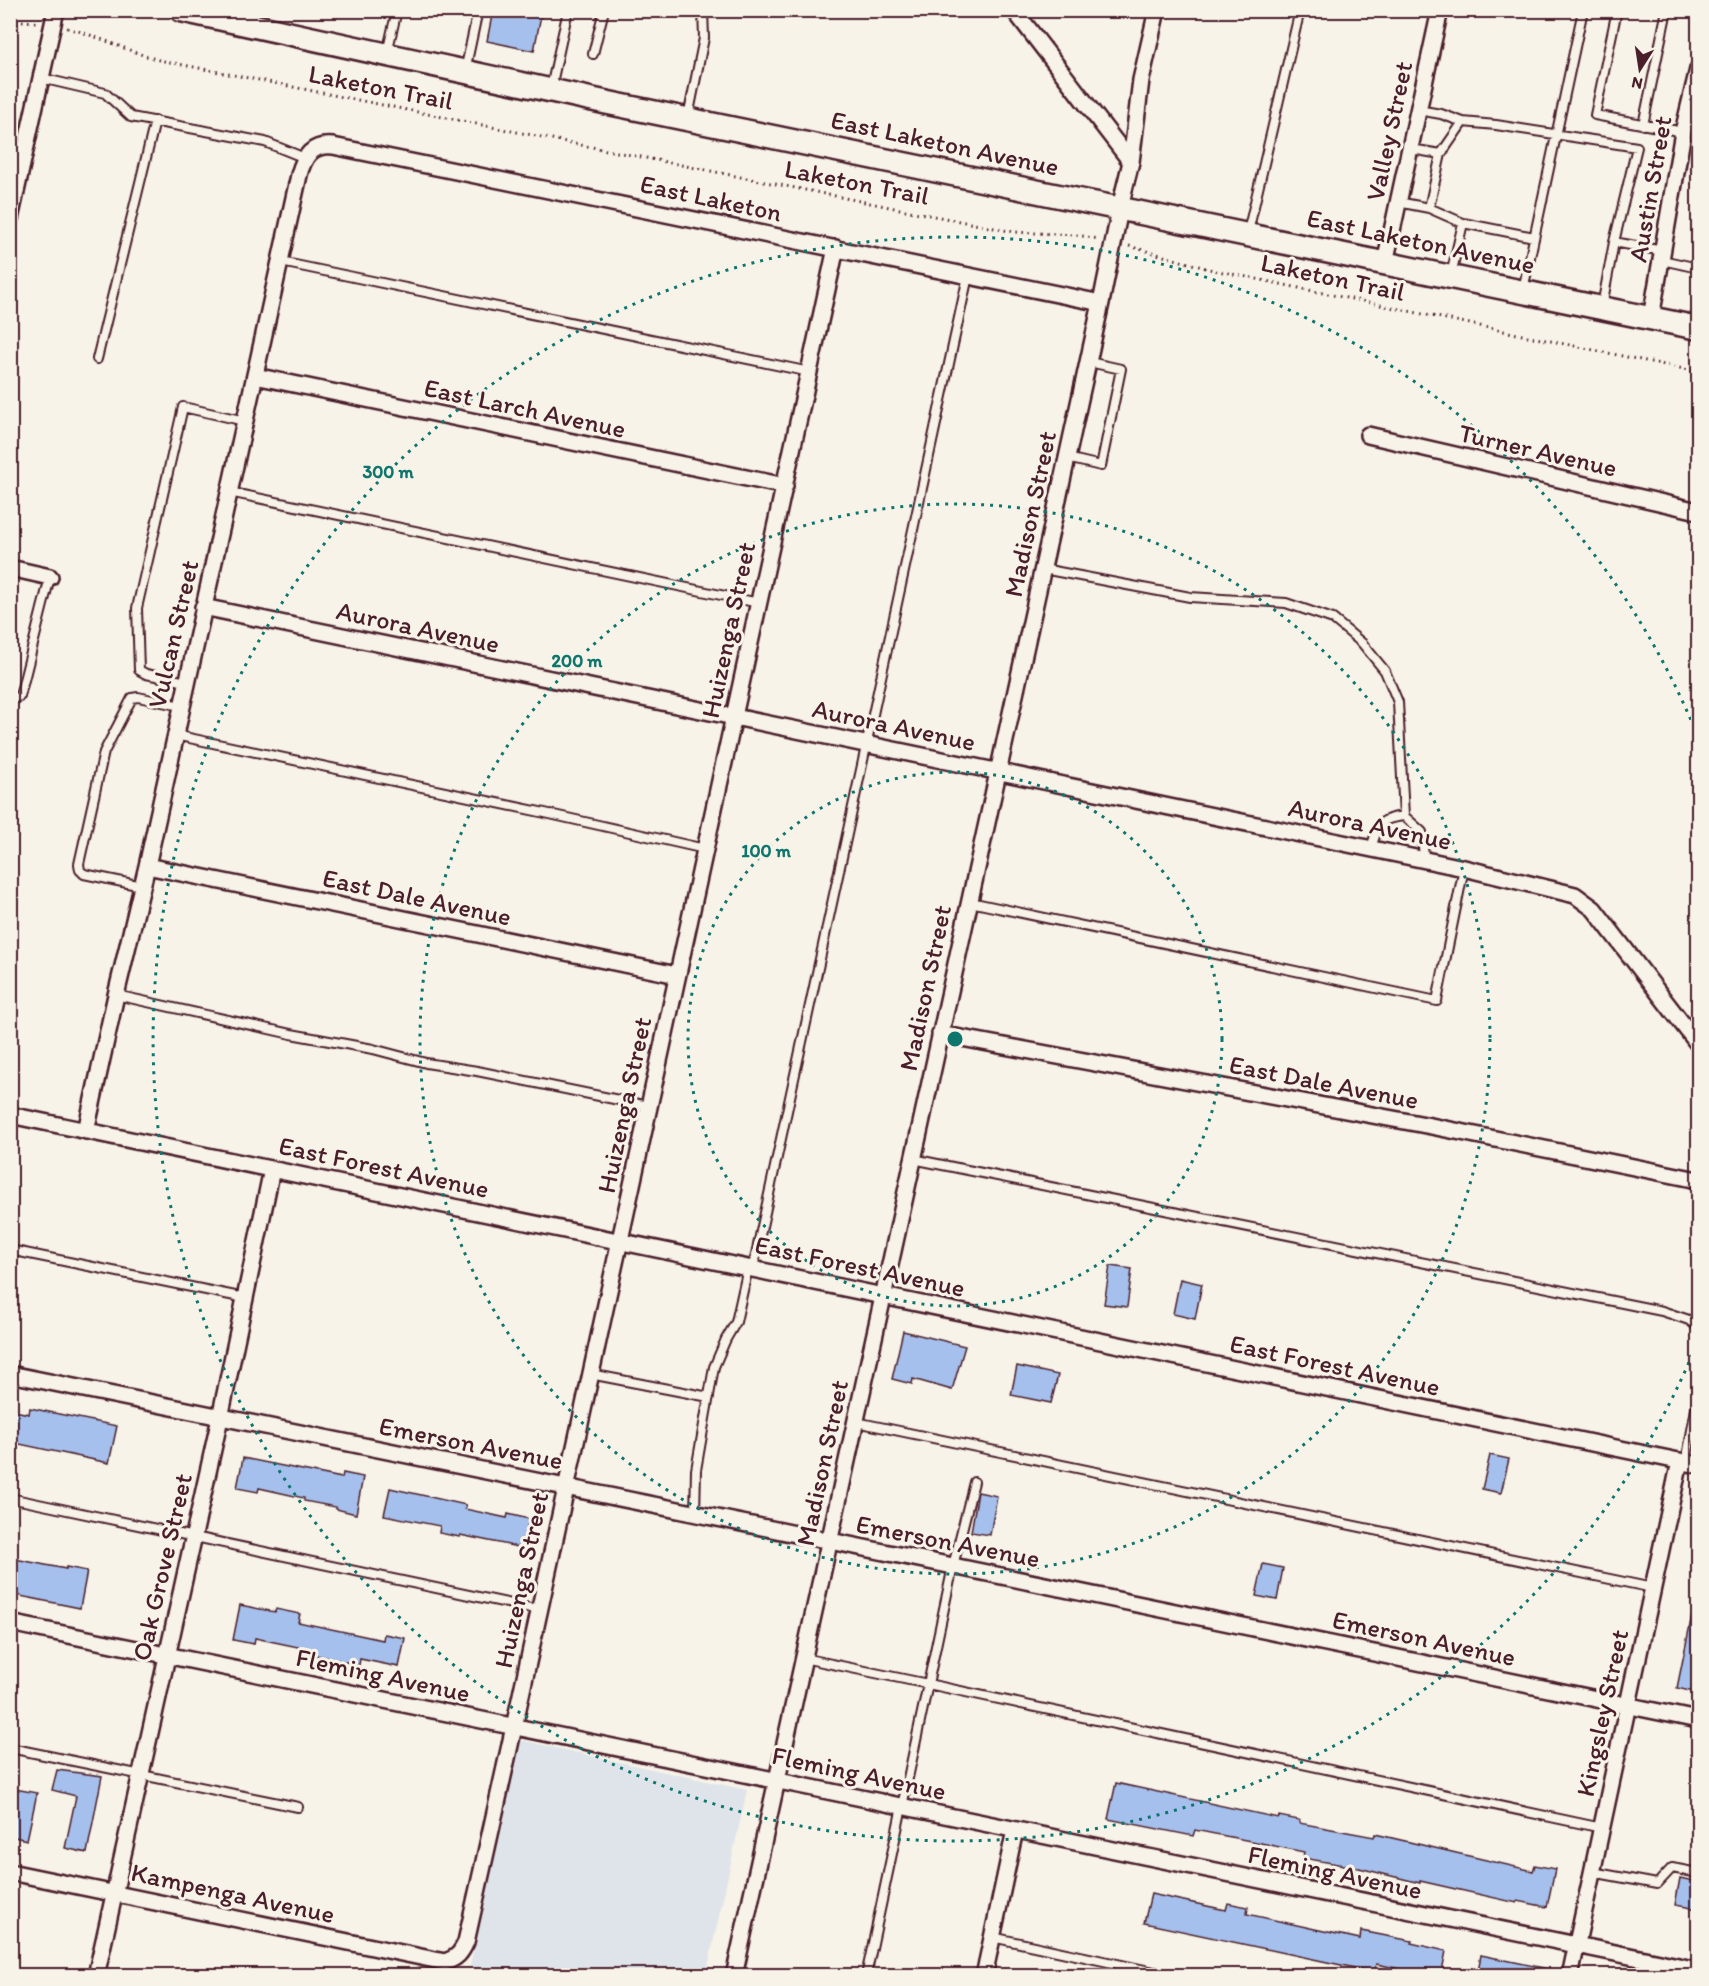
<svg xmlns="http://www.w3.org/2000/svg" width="1709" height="1986" font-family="Itim,sans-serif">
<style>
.built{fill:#dee4e9}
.building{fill:#a5c0ec;stroke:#4a1f2b;stroke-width:1.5}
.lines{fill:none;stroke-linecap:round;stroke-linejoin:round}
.service-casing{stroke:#4a1f2b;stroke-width:12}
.minor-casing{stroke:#4a1f2b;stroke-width:20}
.secondary-casing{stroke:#4a1f2b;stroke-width:27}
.path{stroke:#4a1f2b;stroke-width:3;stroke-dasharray:1.5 4.5;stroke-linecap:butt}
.service{stroke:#f7f3e8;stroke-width:8}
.minor{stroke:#f7f3e8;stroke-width:15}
.secondary{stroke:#f7f3e8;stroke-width:22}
.ring{fill:none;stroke:#0f766e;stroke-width:3;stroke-dasharray:3 6}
.labels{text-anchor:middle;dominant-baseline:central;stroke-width:6;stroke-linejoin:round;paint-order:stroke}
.street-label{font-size:26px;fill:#4a1f2b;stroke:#f7f3e8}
.centre{fill:#0f766e;stroke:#f7f3e8;stroke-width:3}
.ring-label{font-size:18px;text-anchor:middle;font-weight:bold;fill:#0f766e;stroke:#f7f3e8;stroke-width:6;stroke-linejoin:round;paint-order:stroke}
</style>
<rect width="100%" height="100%" fill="#f7f3e8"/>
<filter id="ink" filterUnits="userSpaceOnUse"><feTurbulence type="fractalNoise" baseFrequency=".0167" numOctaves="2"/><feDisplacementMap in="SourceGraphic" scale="12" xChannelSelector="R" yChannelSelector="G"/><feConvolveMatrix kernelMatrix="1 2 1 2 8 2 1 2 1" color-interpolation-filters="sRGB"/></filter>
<g filter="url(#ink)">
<!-- built -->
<path class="built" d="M520,1740L747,1790L706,1975H468Z"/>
<!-- building -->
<path class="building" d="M493,10H542L534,51L487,41Z
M1110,1266L1132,1269L1127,1307L1104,1304Z
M1180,1279L1202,1284L1195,1319L1173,1314Z
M903,1331L965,1346L952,1390L913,1379L912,1384L892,1379Z
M1017,1366L1058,1375L1051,1403L1011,1395Z
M30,1408L117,1426L109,1463L10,1442V1410L29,1414Z
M1490,1455L1509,1459L1501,1493L1482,1489Z
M243,1458L342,1478L343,1473L363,1477L356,1514L336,1509V1507L304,1501V1498L259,1488L258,1492L237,1488Z
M390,1488L466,1505L465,1509L507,1518L508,1514L529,1519L523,1548L460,1535V1537L439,1533L440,1526L384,1515Z
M978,1492L997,1496L990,1535L971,1532Z
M10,1558L66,1569V1567L87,1571L80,1608L10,1594Z
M1263,1564L1283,1568L1277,1600L1256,1596Z
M240,1605L275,1612L276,1609L300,1614L298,1622L383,1640L384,1634L405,1638L399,1667L360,1659L359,1665L302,1652L303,1648L255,1638L254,1644L233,1640Z
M1692,1615H1698V1693L1677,1688Z
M57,1770L102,1776L87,1853L65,1848L76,1796L52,1790Z
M1116,1783L1278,1818L1279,1816L1299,1820V1823L1342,1831L1374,1837L1375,1834L1533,1871L1535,1865L1555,1869L1547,1907L1518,1901L1517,1903L1420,1881V1883L1355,1867L1303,1858L1304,1852L1261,1843L1195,1830L1193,1836L1108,1819Z
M15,1789L37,1793L27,1840L10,1836V1812Z
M1680,1878L1698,1882V1909L1675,1905Z
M1151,1894L1226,1910L1228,1903L1248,1907L1247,1914L1360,1939L1361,1931L1412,1941L1411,1943L1446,1951L1441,1976H1420V1973L1376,1964L1374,1972L1144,1923Z
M1481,1955L1549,1969V1976H1477Z"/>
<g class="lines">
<!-- service casing -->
<g class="service-casing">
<path id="service" d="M1617,10L1595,115L1683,132
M387,53L397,10
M593,54L604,10
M465,71L478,10
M41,78L105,93L131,117L265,142L305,158
M551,88L568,10
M1418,110L1441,114L1463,122
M688,117L704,38L703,10
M1643,125L1667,10
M1411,149L1441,154L1429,208
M1441,154L1463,122L1496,125L1637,147L1614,242
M1398,202L1429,208L1463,223
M1248,232L1300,10
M1662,260L1698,268
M281,262L810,372
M1451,275L1463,223L1534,237
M1523,290L1583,10
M1602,306L1614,242L1663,251
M97,359L155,121
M1067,458L1101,466L1121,369L1089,362
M229,492L759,603
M1043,569L1190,597L1286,603L1333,619L1362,643L1385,671L1398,702L1404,816C1377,819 1379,825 1371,848
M187,682L146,674L139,670L137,608L183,407L245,421
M10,700L20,696L50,577
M175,735L545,813L705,849
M1404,816L1422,832L1424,859
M142,886L84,874L80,870L79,864L104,752L132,698L138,697L181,706
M970,902L1437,1001L1464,868
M116,995L291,1034L373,1049L426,1063L477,1071L648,1106
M913,1159L1662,1311L1689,1320L1698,1327
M10,1250L245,1298
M753,1268L968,276
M590,1374L709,1397
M856,1422L1653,1588
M1686,1462L1698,1398
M974,1482L953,1566L928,1684L1602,1828
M10,1498L540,1610
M695,1514L696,1470L714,1367L726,1339L736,1322L748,1268
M803,1658L928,1684L866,1976
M10,1748L298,1807
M1592,1872L1657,1884L1672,1868L1698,1873
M992,1937L1173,1976"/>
</g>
<!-- minor casing -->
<g class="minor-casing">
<path id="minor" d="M1014,10L1131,162
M10,219L56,10
M1385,263L1440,10
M1651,318L1683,132L1698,69
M255,376L785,486
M1368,435L1698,511
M10,568L50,577
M203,607L1464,868L1575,895L1594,909L1698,1044
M147,866L677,975
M940,1034L1431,1126L1698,1180
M10,1115L1698,1465
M86,1131L116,995L147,866L299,175C304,156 312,144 333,146L1101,303
M10,1374L953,1566L1698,1720
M10,1623L1698,1970
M10,1872L445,1962C457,1958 461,1953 466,1942L514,1727L836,248
M96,1976L220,1418L272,1169
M734,1976L1101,303L1124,190L1131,162L1141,80L1157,10
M984,1976L1015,1830
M1570,1976L1680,1461"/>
</g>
<!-- secondary casing -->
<g class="secondary-casing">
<path id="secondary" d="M181,10L604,102L1698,328"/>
</g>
<!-- path -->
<path class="path" d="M10,20L37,22
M67,28C99,36 127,51 159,60L1014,232L1076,235L1099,239
M1129,246L1209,269L1698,372"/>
<!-- service -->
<use href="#service" class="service"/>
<!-- minor -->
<use href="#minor" class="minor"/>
<!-- secondary -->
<use href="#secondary" class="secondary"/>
</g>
</g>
<!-- distance rings -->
<g class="ring">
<circle cx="955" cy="1039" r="267"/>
<circle cx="955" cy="1039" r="535"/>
<path d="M1696 1346A802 802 0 1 1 1696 732"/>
</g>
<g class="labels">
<!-- street labels -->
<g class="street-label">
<text transform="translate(381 87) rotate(11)">Laketon Trail</text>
<text transform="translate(1389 131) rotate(-78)">Valley Street</text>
<text transform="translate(945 143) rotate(12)">East Laketon Avenue</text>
<text transform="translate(857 182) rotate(11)">Laketon Trail</text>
<text transform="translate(1650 189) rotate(-80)">Austin Street</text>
<text transform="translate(711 198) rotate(12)">East Laketon</text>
<text transform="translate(1421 241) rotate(12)">East Laketon Avenue</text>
<text transform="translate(1333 277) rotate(12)">Laketon Trail</text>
<text transform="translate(525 408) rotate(12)">East Larch Avenue</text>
<text transform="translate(1538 450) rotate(13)">Turner Avenue</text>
<text transform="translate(1030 514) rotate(-78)">Madison Street</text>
<text transform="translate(418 627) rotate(12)">Aurora Avenue</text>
<text transform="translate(728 630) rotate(-78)">Huizenga Street</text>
<text transform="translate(173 634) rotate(-77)">Vulcan Street</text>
<text transform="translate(894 725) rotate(12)">Aurora Avenue</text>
<text transform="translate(1370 824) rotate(12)">Aurora Avenue</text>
<text transform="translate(417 897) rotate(12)">East Dale Avenue</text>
<text transform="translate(925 988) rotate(-78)">Madison Street</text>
<text transform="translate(1324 1082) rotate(11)">East Dale Avenue</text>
<text transform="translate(624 1105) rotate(-78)">Huizenga Street</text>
<text transform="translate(384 1167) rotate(12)">East Forest Avenue</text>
<text transform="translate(860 1266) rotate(12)">East Forest Avenue</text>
<text transform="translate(1335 1365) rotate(12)">East Forest Avenue</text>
<text transform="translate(471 1443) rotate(11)">Emerson Avenue</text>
<text transform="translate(822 1463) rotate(-78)">Madison Street</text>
<text transform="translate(948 1541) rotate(11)">Emerson Avenue</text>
<text transform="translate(162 1567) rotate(-77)">Oak Grove Street</text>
<text transform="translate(521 1580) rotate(-78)">Huizenga Street</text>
<text transform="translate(1424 1638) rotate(12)">Emerson Avenue</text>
<text transform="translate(383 1675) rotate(12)">Fleming Avenue</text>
<text transform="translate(1602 1713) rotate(-78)">Kingsley Street</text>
<text transform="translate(859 1773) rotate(12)">Fleming Avenue</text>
<text transform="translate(1335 1872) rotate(12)">Fleming Avenue</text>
<text transform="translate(233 1893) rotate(12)">Kampenga Avenue</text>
</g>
</g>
<circle cx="955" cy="1039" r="9" class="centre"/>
<g class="ring-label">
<text x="388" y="478">300 m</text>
<text x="577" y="667">200 m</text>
<text x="766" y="857">100 m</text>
</g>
<!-- margin -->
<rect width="1709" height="1986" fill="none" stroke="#f7f3e8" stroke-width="36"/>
<rect x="18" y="18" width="1673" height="1950" fill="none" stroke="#4a1f2b" stroke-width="2" filter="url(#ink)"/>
<!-- north arrow -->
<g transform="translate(1640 69) rotate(192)" stroke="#f7f3e8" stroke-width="4.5" paint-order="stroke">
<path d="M0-4.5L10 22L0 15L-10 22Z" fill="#4a1f2b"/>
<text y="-9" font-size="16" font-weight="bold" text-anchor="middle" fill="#4a1f2b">N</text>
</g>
</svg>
